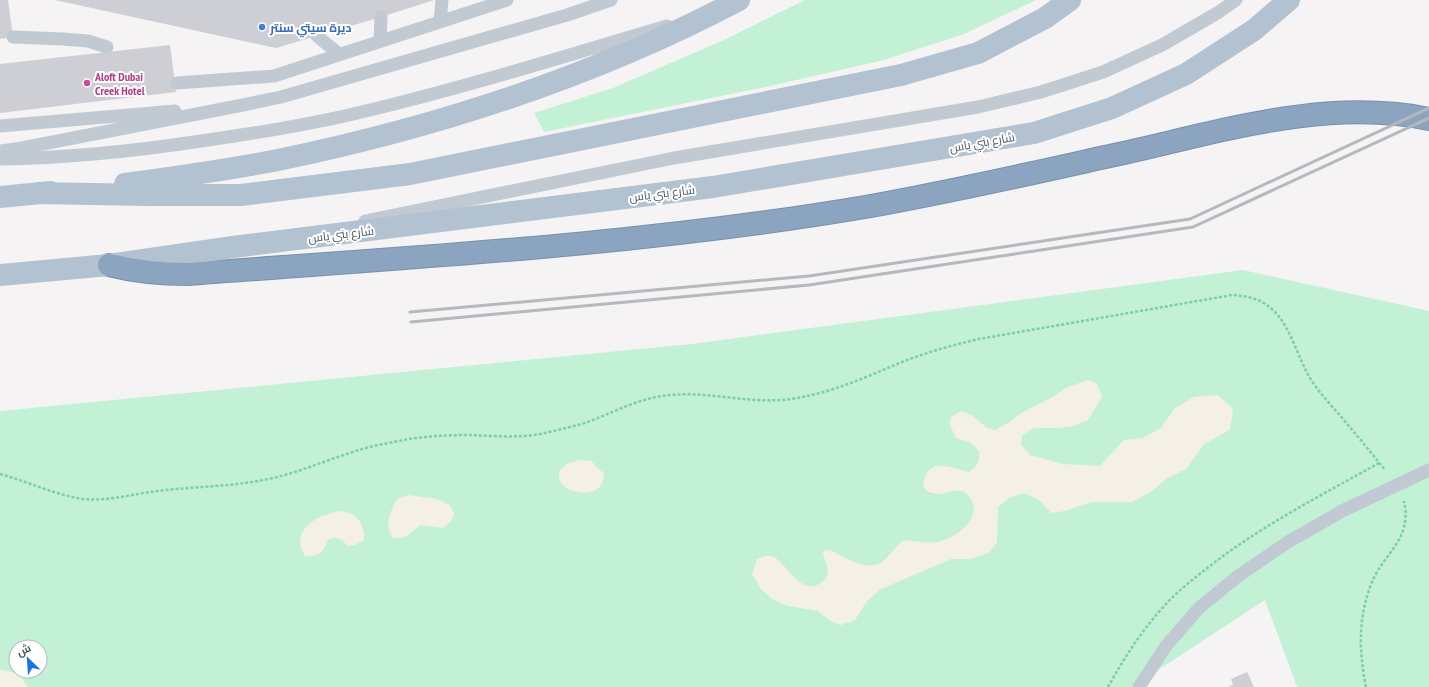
<svg xmlns="http://www.w3.org/2000/svg" width="1429" height="687" font-family="'PT Sans Narrow',Cairo,sans-serif">
<style>
.green{fill:#c3f1d5;fill-rule:evenodd}
.sand{fill:#f5f0e5}
.building{fill:#cdcfd5}
.lines{fill:none;stroke-linecap:round;stroke-linejoin:round}
.motorway-casing{stroke:#7690ad;stroke-width:24}
.path{stroke:#7ad0a6;stroke-width:2.5;stroke-dasharray:3 2;stroke-linecap:butt}
.service{stroke:#c1cad2;stroke-width:13}
.primary{stroke:#b3c2d1;stroke-width:22}
.motorway{stroke:#8ba5c1;stroke-width:22}
.rail{stroke:#b5b8bd;stroke-width:3}
.shop-dot{fill:#3f7fe0;stroke:#fff;stroke-width:1.5}
.hotel-dot{fill:#d1479c;stroke:#fff;stroke-width:1.5}
.labels{text-anchor:middle;dominant-baseline:central;stroke-width:4;stroke-linejoin:round;paint-order:stroke}
.shop-label{font-size:12px;font-weight:bold;fill:#366cbe;stroke:#fff;text-anchor:start}
.hotel-label{font-size:12px;font-weight:bold;fill:#b23c85;stroke:#fff;text-anchor:start}
.street-label{font-size:12px;fill:#4a5661;stroke:#fff}
</style>
<rect width="100%" height="100%" fill="#f5f3f3"/>
<!-- green -->
<path class="green" d="M805,0H1036L964,34L884,60L770,86L544,132L534,113L613,88L724,40Z
M1243,270L1429,311V687H1297L1265,600L1132,687H0V411L692,344ZM16,647H40V671H16Z"/>
<!-- sand -->
<path class="sand" d="M1088,380L1097,384L1102,397L1088,420L1073,426L1059,428H1034L1022,435L1021,445L1030,455L1063,464L1100,466L1124,440L1143,438L1161,428L1175,408L1194,397L1218,395L1233,409L1230,430L1204,444L1186,469L1166,479L1152,491L1132,502H1091L1065,511L1051,513L1038,499L1024,493L1009,498L998,507L997,542L990,552L971,559H951L881,589L867,601L855,620L841,625L829,620L818,611L784,605L772,599L761,589L752,574L757,559C763,557 768,554 774,557C787,565 801,595 819,584C822,583 826,579 827,576C830,567 823,559 823,551L830,550C844,556 866,573 882,562C890,556 895,546 904,540C918,541 931,545 944,540C959,535 982,517 971,499C968,495 966,492 961,491C954,489 947,493 940,494C936,494 932,493 928,492L923,486C927,456 948,467 969,472C978,466 980,462 979,451L970,442L956,438L950,425L951,417L961,411L973,416L987,428L995,430L1011,421L1021,413L1049,399L1068,387Z
M578,460L591,461L604,474C604,477 603,481 602,484C596,497 565,494 560,481C559,478 559,474 559,471L567,464Z
M408,495L437,499L450,505L454,514L452,520L443,528L421,525C409,532 408,540 393,538C384,525 390,512 397,499Z
M341,511C345,512 349,513 353,515C361,519 365,532 364,540L355,545L348,546L342,540L334,537L328,540C324,552 317,558 305,556C289,529 317,515 341,511Z
M0,670C13,671 22,674 27,687H0Z"/>
<!-- building -->
<path class="building" d="M0,0H8L13,37L0,39Z
M55,0H434L381,17L276,48Z
M170,45L176,92L0,113V64Z
M1247,672L1254,687H1228L1233,685L1231,679Z"/>
<g class="lines">
<!-- motorway casing -->
<g class="motorway-casing">
<path id="motorway" d="M109,265C137,272 159,274 188,274C414,257 641,245 865,207C956,191 1046,170 1137,150C1233,128 1330,99 1429,119"/>
</g>
<!-- path -->
<path class="path" d="M0,474C26,481 51,493 77,498C104,503 131,494 158,491C196,486 235,487 273,478C300,472 324,461 350,453C369,446 389,443 409,439C429,436 449,435 470,435C493,436 517,438 540,434C555,431 570,427 585,423C613,413 640,397 671,395C713,391 755,406 797,398C834,392 868,376 902,362C927,352 953,345 979,339L1232,295C1248,296 1262,299 1274,311C1290,326 1298,358 1310,378C1318,391 1328,402 1338,413C1354,432 1370,451 1385,470
M1108,687C1124,658 1142,630 1165,605C1177,592 1192,580 1206,569C1259,527 1320,496 1379,463
M1366,687C1359,651 1358,621 1370,587C1382,553 1413,541 1404,501"/>
<!-- service -->
<path class="service" d="M440,22L442,0
M317,36L339,54
M13,37L63,39L88,41L107,47
M380,41L381,17
M177,83L274,76L507,0
M0,126L175,111
M0,151L22,148L243,105L281,97L567,15L611,0
M0,159C67,158 135,151 201,141C258,133 314,124 370,110C470,86 568,55 667,26
M365,221L674,158L978,107L1041,92L1103,72L1162,45L1219,12L1236,0
M1139,687L1166,646L1199,608L1238,576L1288,542L1342,511L1429,470"/>
<!-- primary -->
<path class="primary" d="M125,184C176,177 227,170 278,160C438,127 595,76 739,0
M37,193L148,195H241L410,174L901,75L978,53L1045,18L1070,0
M0,197L51,192
M0,275L109,265L233,247L713,187L1034,133L1112,108L1186,74L1254,30L1289,0"/>
<!-- motorway -->
<use href="#motorway" class="motorway"/>
<!-- rail -->
<path class="rail" d="M410,312L809,276L1190,219L1429,108
M411,322L809,285L1193,227L1429,118"/>
</g>
<!-- markers -->
<circle class="shop-dot" cx="262" cy="27" r="4"/>
<circle class="hotel-dot" cx="87" cy="83" r="4"/>
<g class="labels">
<!-- shop labels -->
<g class="shop-label">
<text x="270" y="27">ديرة سيتي سنتر</text>
</g>
<!-- hotel labels -->
<g class="hotel-label">
<text x="95" y="76">Aloft Dubai<tspan x="95" dy="14">Creek Hotel</tspan></text>
</g>
<!-- street labels -->
<g class="street-label">
<text transform="translate(982 142) rotate(-10)">شارع بني ياس</text>
<text transform="translate(662 193) rotate(-7)">شارع بني ياس</text>
<text transform="translate(341 234) rotate(-7)">شارع بني ياس</text>
</g>
</g>
<!-- north arrow -->
<g transform="translate(28 659) rotate(335)"><circle r="19" fill="#ffffff" stroke="#b7bbc0"/>
<path d="M0-3L7 15L0 10L-7 15Z" fill="#1a73e8"/>
<text y="-6" font-size="11" font-weight="bold" text-anchor="middle" fill="#4a5661">ش</text>
</g>
</svg>
